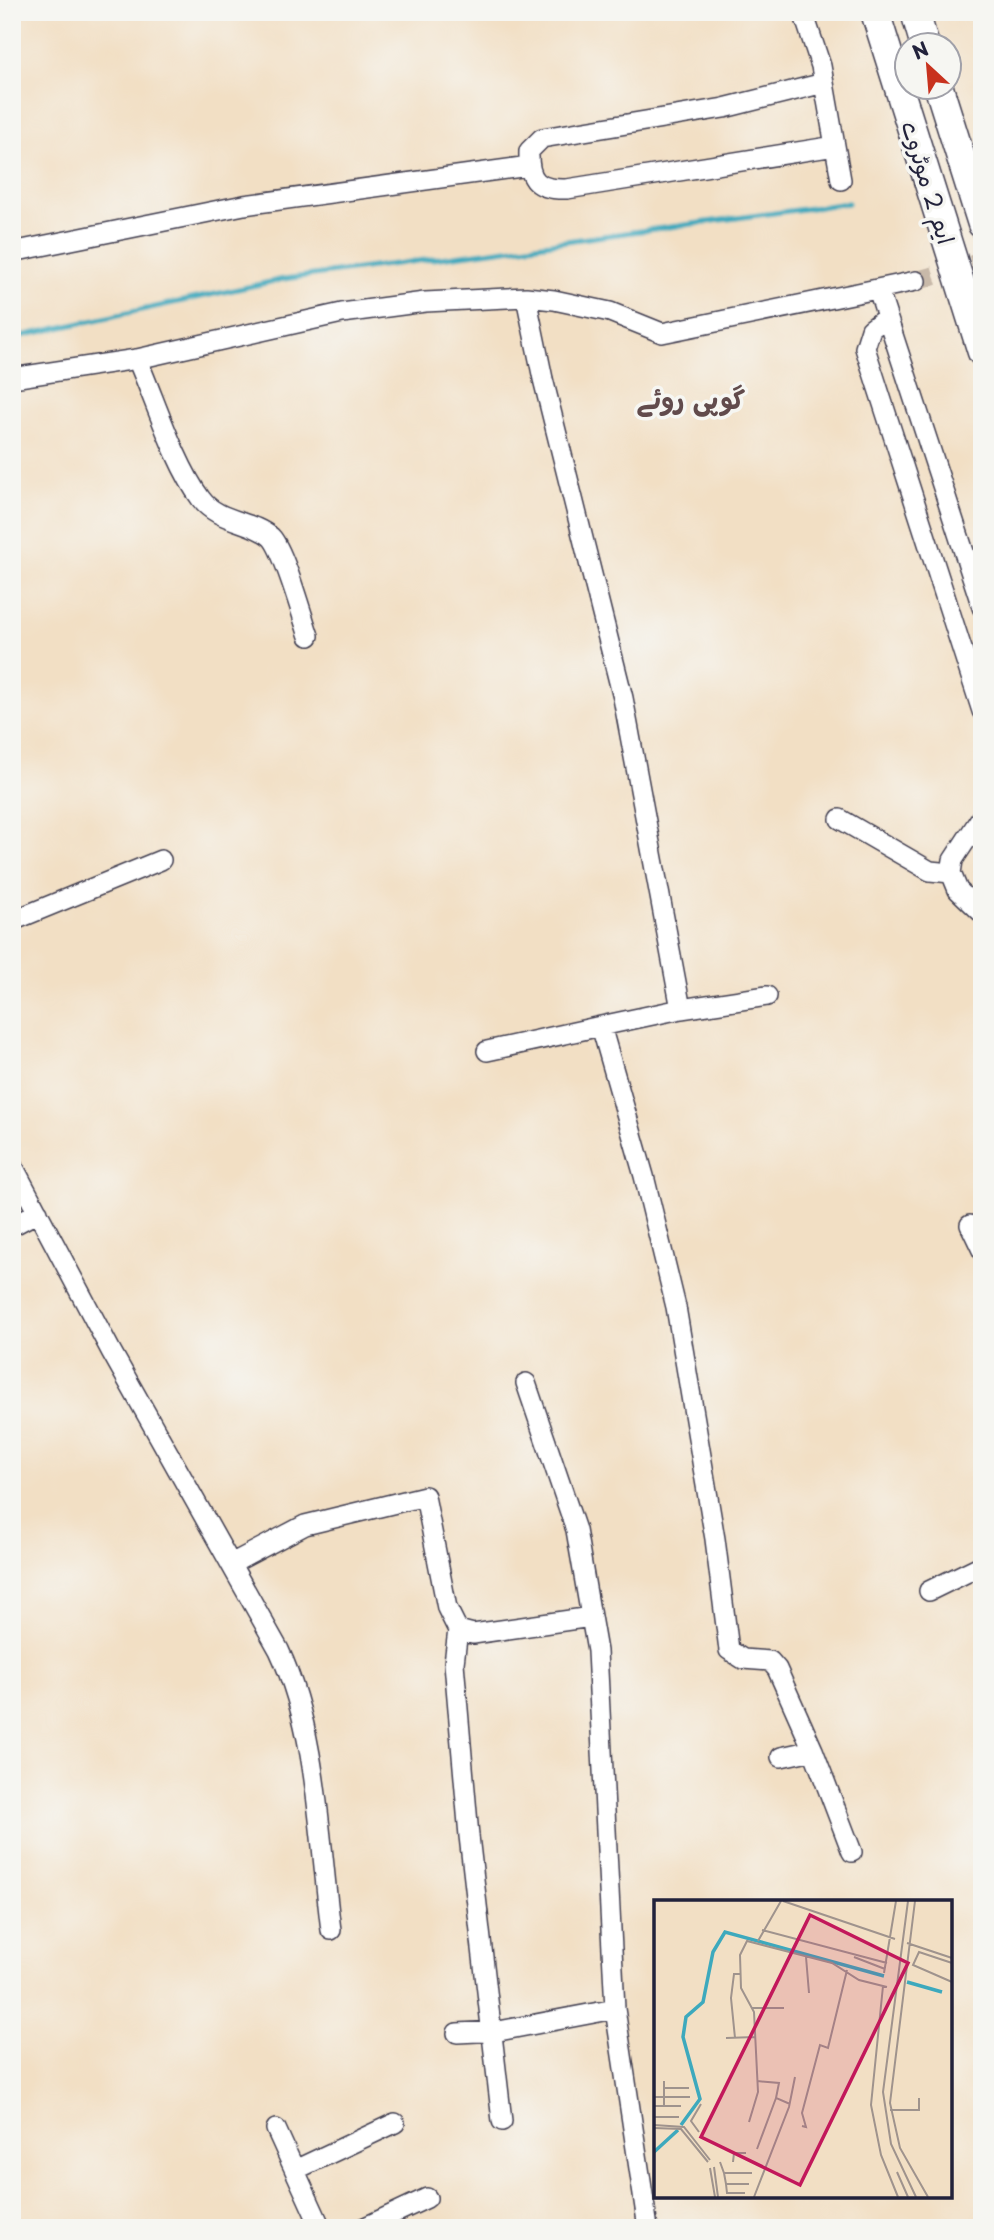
<svg xmlns="http://www.w3.org/2000/svg" width="994" height="2240" font-family="'Playpen Sans','Playpen Sans Arabic',sans-serif">
<style>
.lines{fill:none;stroke-linecap:round;stroke-linejoin:round}
.stream{stroke:#3da9bd;stroke-width:5}
.minor-tunnel{stroke:#c8b9a9;stroke-width:19;stroke-dasharray:19 10;stroke-linecap:butt}
.minor-casing{stroke:#413e50;stroke-width:22}
.highway-casing{stroke:#413e50;stroke-width:31}
.minor{stroke:#fff;stroke-width:19}
.highway{stroke:#fff;stroke-width:28}
.labels{text-anchor:middle;dominant-baseline:central;stroke-width:7;stroke-linejoin:round;paint-order:stroke}
.street-label{font-size:23px;fill:#22223b;stroke:#f6f6f2}
.quarter-label{font-size:26px;font-weight:bold;fill:#614b4c;stroke:#f6f6f2}
.inset-river{fill:none;stroke:#3da9bd;stroke-width:3.5}
.inset-road{fill:none;stroke:#9f938d;stroke-width:2}
.view{fill:#c2185b;fill-opacity:0.15;stroke:#c2185b;stroke-width:3.5}
.inset-edge{fill:none;stroke:#22223b;stroke-width:3.5}
</style>
<rect width="100%" height="100%" fill="#f6f6f2"/>
<filter id="ink" filterUnits="userSpaceOnUse"><feTurbulence type="fractalNoise" baseFrequency=".0143" numOctaves="2"/><feDisplacementMap in="SourceGraphic" scale="14" xChannelSelector="R" yChannelSelector="G"/><feConvolveMatrix kernelMatrix="1 2 1 2 8 2 1 2 1" color-interpolation-filters="sRGB"/></filter>
<filter id="wash" filterUnits="userSpaceOnUse"><feTurbulence type="fractalNoise" baseFrequency=".00686" numOctaves="4" result="noise"/><feDisplacementMap in="SourceGraphic" scale="28" xChannelSelector="R" yChannelSelector="G"/><feGaussianBlur stdDeviation="1.57" result="paint"/><feColorMatrix in="noise" values="0 0 0 0 0 0 0 0 0 0 0 0 0 0 0 0 0 1.4 0 .05"/><feComposite in="paint" operator="in"/></filter>
<g filter="url(#wash)">
<rect width="100%" height="100%" fill="#f2dfc4"/>
<g class="lines">
<!-- stream -->
<path class="stream" d="M12,338L284,279L848,203"/>
</g>
</g>
<g filter="url(#ink)">
<g class="lines">
<!-- minor-tunnel -->
<path class="minor-tunnel" d="M916,281L982,262"/>
<!-- minor casing -->
<g class="minor-casing">
<path id="minor" d="M803,12L821,66L841,180
M824,83L724,108L542,138L529,151C528,181 538,190 567,189L835,146
M12,252L244,205L529,166
M878,289L982,607
M526,297L543,379L623,698L681,1009L601,1026L644,1176L676,1307L715,1539L729,1650L743,1659L770,1661L777,1669L813,1750L781,1757
M887,317L871,329L865,348L982,711
M137,359C155,400 175,464 201,499C218,522 251,520 271,537C284,550 302,616 309,636
M12,378L137,359L342,313L425,302L526,297L554,300L610,312L662,333L916,281
M840,819L930,871L951,873L953,860L982,816
M951,873L958,890L982,913
M12,921L161,860
M681,1009L767,996
M487,1051L601,1026
M12,1164L111,1351L279,1650C318,1734 319,1838 331,1930
M970,1225L982,1250
M12,1226L38,1212
M526,1383L576,1530L597,1651L615,2009L648,2228
M231,1564L305,1525L425,1496L447,1608L458,1630L473,1634L591,1617
M929,1591L982,1565
M458,1630L454,1663L469,1836L502,2121
M813,1750L852,1852
M457,2033L499,2031L615,2009
M276,2129L321,2228
M295,2170L395,2123
M363,2228L427,2198"/>
</g>
<!-- highway casing -->
<g class="highway-casing">
<path id="highway" d="M875,12L982,352
M915,12L925,46
M939,88L982,224"/>
</g>
<!-- minor -->
<use href="#minor" class="minor"/>
<!-- highway -->
<use href="#highway" class="highway"/>
</g>
</g>
<g class="labels">
<!-- street labels -->
<g class="street-label">
<text transform="translate(929 182) rotate(73)">ایم 2 موٹروے</text>
</g>
<!-- quarter labels -->
<g class="quarter-label">
<text x="691" y="398">گوپی روئے</text>
</g>
</g>
<!-- overview -->
<g transform="translate(654 1900)">
<rect width="298" height="298" fill="#f2dfc4"/>
<path class="inset-river" d="M253,82L288,92M27,225L46,199L29,137L32,117L49,102L59,52L71,32L230,76M0,252L24,230"/>
<path class="inset-road" d="M129,1L241,39M254,1L229,192L237,244L262,297M261,1L236,203L246,248L274,297M108,30L233,63M104,41L127,1M253,43L298,58M152,57L155,93M200,57L231,69M298,63L265,52L259,65L298,82M230,73L242,1M229,86L217,205L227,255L244,297M98,108H130M72,138L101,137M81,138L77,98L80,74H86M103,181L125,183L122,198L136,204M10,188H35M0,197H36M0,206H27M10,206V181M236,210H265V198M0,217H25M95,222L104,192L100,112L87,88L86,55L93,41L178,63L205,80L233,87M0,225L30,227L56,260M148,226L152,227L148,213L166,145L174,148L193,70M0,228L27,229L54,262M45,232L37,221L47,204M103,249L122,198M66,262L70,273H98M79,262L80,253H92M60,267L64,297M56,268L61,297M243,272L254,297M70,273L72,284H95M72,284L73,293H91M100,297L135,207L141,177"/>
<path class="view" d="M156,15L254,63L146,285L47,237Z"/>
<rect width="298" height="298" class="inset-edge"/>
</g>
<!-- margin -->
<rect width="994" height="2240" fill="none" stroke="#f6f6f2" stroke-width="42"/>
<!-- north arrow -->
<g transform="translate(928 66) rotate(334)"><circle r="33" fill="#f6f6f2" stroke="#a1a1a9" stroke-width="2"/>
<path d="M0-5L12 26L0 18L-12 26Z" fill="#c8321e"/>
<text y="-10" font-size="19" font-weight="bold" text-anchor="middle" fill="#22223b">N</text>
</g>
</svg>
